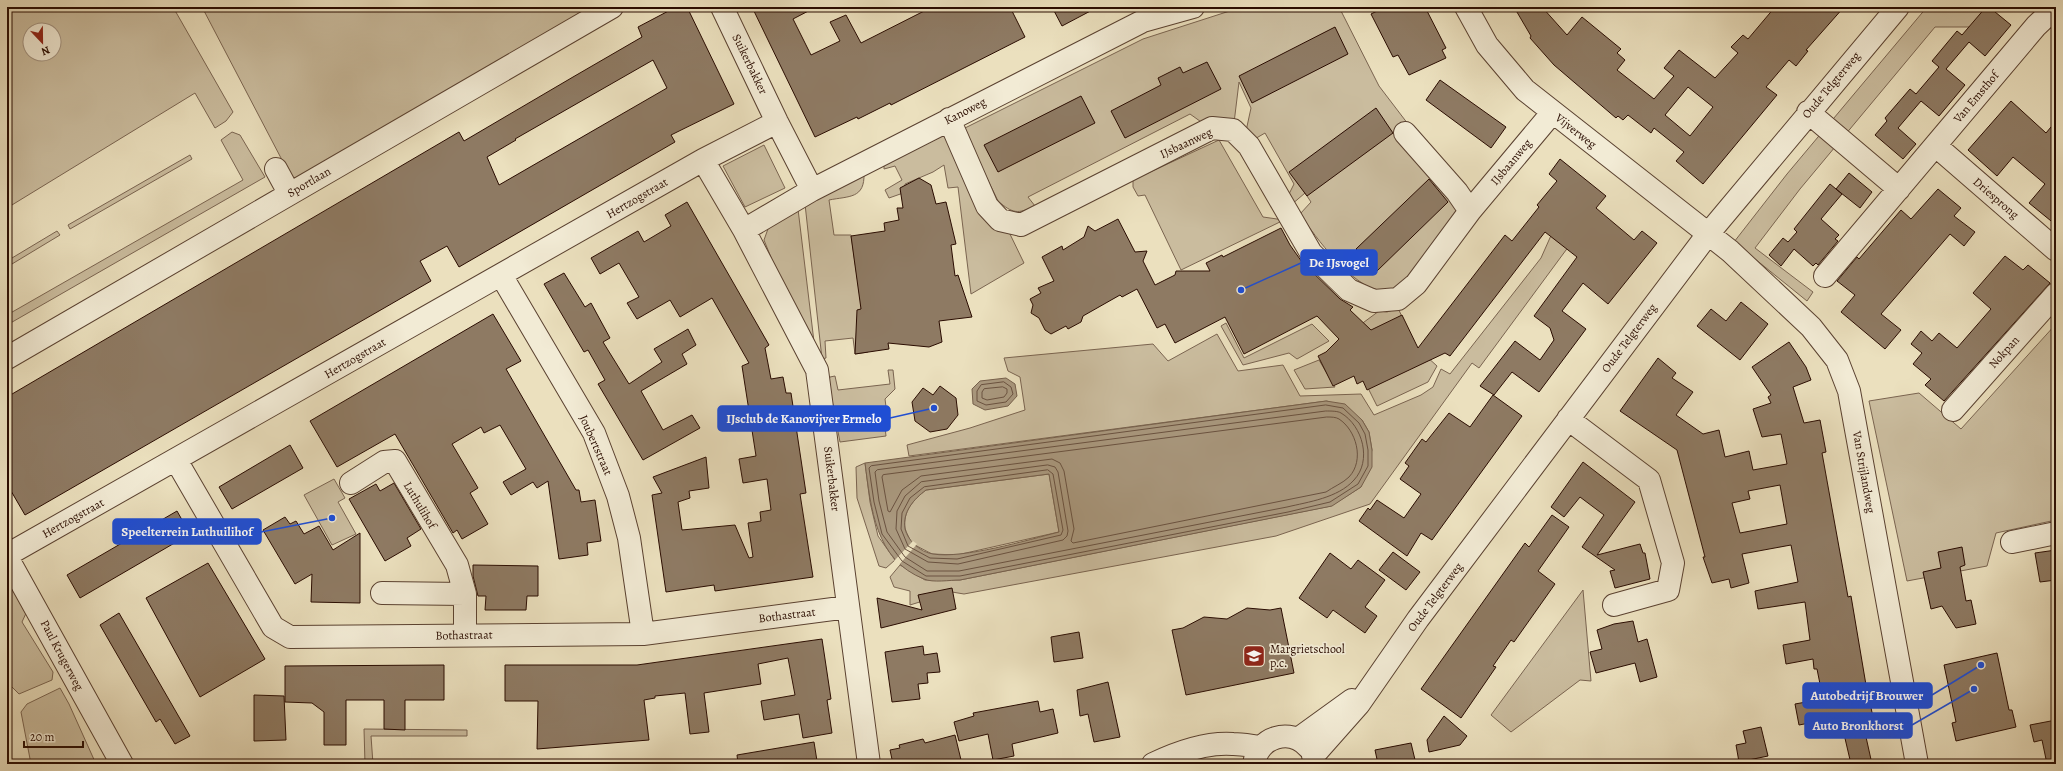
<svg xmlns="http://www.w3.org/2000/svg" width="2063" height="771" font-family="Alegreya,serif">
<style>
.green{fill:#cabc9e;stroke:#7a6450;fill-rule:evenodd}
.water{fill:#a9987e;stroke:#76604c;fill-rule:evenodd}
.pier{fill:#ebe0be}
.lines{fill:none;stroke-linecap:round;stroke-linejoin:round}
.shore{stroke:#6a5240;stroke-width:1}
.building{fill:#8e7a63;stroke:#2a0c01;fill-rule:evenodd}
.minor-casing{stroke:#5a4130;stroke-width:24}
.minor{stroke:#f2ebd5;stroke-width:22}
.labels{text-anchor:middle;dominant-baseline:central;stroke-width:3.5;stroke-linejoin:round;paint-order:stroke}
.street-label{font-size:12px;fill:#2a0c01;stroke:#f2ebd5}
.poi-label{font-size:12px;fill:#2a0c01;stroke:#f2ebd5;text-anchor:start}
.leader{fill:none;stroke:#1d4ed8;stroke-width:1.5}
.callout-dot{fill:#1d4ed8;stroke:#f2ebd5;stroke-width:1.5}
.callout{fill:#1d4ed8;stroke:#1d4ed8;stroke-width:1.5}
.callout-label{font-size:13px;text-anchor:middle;font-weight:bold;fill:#fff}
</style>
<rect width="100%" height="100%" fill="#ebe0be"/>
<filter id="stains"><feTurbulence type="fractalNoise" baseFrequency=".005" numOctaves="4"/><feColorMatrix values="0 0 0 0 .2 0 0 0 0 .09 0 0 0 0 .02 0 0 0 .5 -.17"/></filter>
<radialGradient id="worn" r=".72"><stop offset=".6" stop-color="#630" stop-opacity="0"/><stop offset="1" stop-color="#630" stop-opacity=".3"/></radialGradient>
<!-- green -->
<path class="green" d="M7,7H173L233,112L226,121L215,128L195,93L7,208ZM30,30H54V54H30Z
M202,7H590L293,181Z
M1242,7H1339L1379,86L1408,124L1462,213L1402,287C1396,288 1387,292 1381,291C1351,286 1316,238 1300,214L1311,202L1305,193L1291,205L1287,198L1294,184L1265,133L1253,140L1246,131L1251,108L1239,82L1234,123L1204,124L1190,114L1028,197L1035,206C1018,214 1013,214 998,201L963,129L1143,39Z
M1927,7H1988L1971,27H1935L1800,189L1755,248L1813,292L1807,301L1734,242L1787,174Z
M232,132L240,135L265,177L7,325V315L243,180L221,140Z
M945,135L1008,230L1024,263L971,294L958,187L948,188L944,165L933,172L905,184L906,192L889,198L885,190L902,180L895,166L884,169V164Z
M1219,140L1263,217L1284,220L1181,270L1145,195L1138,196L1133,187V180Z
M764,145L785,188L745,207L723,166Z
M190,155L192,159L70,229L68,225Z
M864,173C865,199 849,196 829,200L834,235H851L868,352L855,354L853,338L825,341L826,358L822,359L805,204Z
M798,209L815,350L772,260L764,240L769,226Z
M57,231L60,235L7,267V261Z
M1553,231L1569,246L1479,368L1472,363L1370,504L1276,536L964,594L952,592L910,605V591L894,587L890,577L900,565L925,580H960L1331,506L1361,487L1372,450L1369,432L1362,420L1327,401L909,456L907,445L970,428L1025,410L1020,377L1008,371L1004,358L1153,344L1168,361L1217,334L1238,371L1283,365L1300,396L1361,394L1374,415L1421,395L1433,387L1441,369L1450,374L1541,258Z
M1398,308L1403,319L1359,336L1356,328L1379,311L1387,312Z
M1226,323L1244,358L1312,324L1329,341L1297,359L1289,353L1243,365L1221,326Z
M2056,324V520L1996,533L1987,566L1907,581L1869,401L1919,393L1961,429Z
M1426,356L1437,366L1428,382L1377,406L1368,388Z
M1319,360L1335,387L1305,389L1294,370Z
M888,370H893L895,389L885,399L888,422L885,427L886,436L840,442L828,380L830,377L835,376L838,390L890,384Z
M865,463L870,502L878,536L895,560L886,568L879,566L857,498L856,467Z
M1049,474L1059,532L957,555L932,554L911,543C910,538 906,533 905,528C903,511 913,500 926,490Z
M334,479L345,498L338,502L356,534L332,545L304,495Z
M12,587L27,611L22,622L53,672L52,680L19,694L7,682V588Z
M1583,590L1591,681L1580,680L1511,732L1491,715Z
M60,688L69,704L96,764H31L21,712L27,704Z
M364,729L467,730V736H371L373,764H365Z"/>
<!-- water -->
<path class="water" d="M1006,378L1015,384L1017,396L1008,406L985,410L973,404L972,389L980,381Z
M1326,401L1345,404L1362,420L1369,432L1372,450V467L1361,487L1332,506L960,580C950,580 933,583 924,579C875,560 871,508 865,463ZM1049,474L1059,532C1028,540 963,559 933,554C920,552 908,541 905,529C902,512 914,499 926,490Z"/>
<!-- pier -->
<path class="pier" d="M913,541L917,544L898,566L894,561Z"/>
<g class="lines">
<!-- shore -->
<path class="shore" d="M1004,382L1011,387L1013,394L1006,402L986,405L977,401V391L981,385Z
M1003,387L1007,389V393L1004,397L987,400L982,398V392L984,389Z
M1326,405L1343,408L1359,423L1365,434L1368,450V466L1358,484L1330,502L1288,512L960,576H926L902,561L882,534L874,502L869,468L871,466Z
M1326,411C1331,411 1338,411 1341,413C1363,426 1372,461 1354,480C1338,498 1308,502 1287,507L959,571H927L905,557L887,532L879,501L875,472L877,470Z
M1327,417C1331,417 1336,417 1339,419C1356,430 1365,460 1349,477C1343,483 1333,487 1326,492L1073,543L1071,541L1074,529L1064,471L1060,463L1052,459L921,476L902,490L890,512L888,511L882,477L883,475Z
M1048,465L1055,467L1058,472L1068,531L1067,536L1063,540L958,564L928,562L905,549L896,529L897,511L905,496L921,482Z
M1048,470L1053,474L1063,530L1061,535L957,559L930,558L908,546L901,529L902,513L910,498L924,487Z"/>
</g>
<!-- building -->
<path class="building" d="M676,7H687L734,104L671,135L675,142L459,267L447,246L420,261L431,281L25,515L7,484V397L459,132L464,141L573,77L642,37L638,27ZM653,60L667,88L499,185L487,157L516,140L515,139Z
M752,7H816L793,19L811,55L840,41L830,22L846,15L861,43L932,7H1010L1025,37L891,105L890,103L858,119L857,117L815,137Z
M1052,7H1098L1062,26Z
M1385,7H1425L1446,48L1442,50L1446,58L1409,75L1398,55L1393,57L1371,14Z
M1514,7H1542L1567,35L1582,17L1621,49L1617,53L1625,60L1617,70L1654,99L1674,76L1664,68L1679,50L1715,78L1738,53L1731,47L1743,35L1748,39L1775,7H1844L1806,50L1808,51L1796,66L1789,60L1766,87L1777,95L1703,184L1676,161L1684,152L1654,128L1651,133L1628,115L1623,120L1618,116L1616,118L1554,65L1530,38L1531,36ZM1688,87L1713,107L1690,136L1665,115Z
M1986,7H1989L2011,25L1985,56L1969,42L1946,69L1965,85L1939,116L1921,101L1898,128L1916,144L1903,159L1875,135L1887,121L1885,118L1910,89L1916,94L1939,67L1932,61L1957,31L1962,35Z
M1335,27L1348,54L1252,103L1239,76Z
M1207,62L1221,89L1125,138L1111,111L1161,85L1158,78L1180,67L1183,73Z
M1440,80L1506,127L1491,148L1426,100Z
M1081,96L1095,123L998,172L984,145Z
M2011,101L2046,133L2056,121V225L2029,203L2045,184L2013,157L1997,176L1968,150Z
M1376,108L1393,133L1307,196L1289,172Z
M1560,159L1606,196L1596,208L1634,240L1642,231L1657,243L1608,304L1583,283L1562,311L1586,329L1539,392L1512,372L1494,395L1480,386L1515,341L1540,360L1554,340L1550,328L1534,316L1577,257L1545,232L1450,356L1445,353L1367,390L1363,381L1357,384L1354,376L1333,386L1318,356L1326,352L1339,339L1317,316L1244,354L1225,317L1175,343L1165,324L1157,328L1137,289L1122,297L1120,295L1083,316L1081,322L1068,329L1066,326L1051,334L1045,330L1039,318L1031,313L1033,305L1030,299L1041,293L1038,288L1054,281L1042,257L1062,246L1063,250L1084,237L1088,226L1095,231L1118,219L1135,252L1147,251L1143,261L1155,285L1175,275L1176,271H1210L1206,263L1222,255L1223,257L1281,228L1290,245L1302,262L1340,299L1353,307L1350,310L1371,330L1402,315L1418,348L1505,235L1512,241L1539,207L1537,205L1557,181L1549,174Z
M1849,173L1872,192L1860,208L1836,189Z
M919,178L931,185L936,204L946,202L956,244L951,245L955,276L958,275L972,317L939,321L942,342L929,347L888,343L889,349L855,354L857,310L861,309L851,236L885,231L884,223L899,220L897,208H903L900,188Z
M1429,179L1448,202L1377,271L1356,249Z
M1830,184L1842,194L1821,219L1839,235L1835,239L1838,241L1818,265L1816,263L1813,266L1794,249L1781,266L1769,255L1783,238L1788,242L1797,232L1794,229Z
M1938,189L1961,208L1954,216L1975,232L1964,246L1950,234L1881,314L1901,330L1885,349L1841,312L1855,295L1837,281L1857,257L1859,259L1901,210L1911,219Z
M687,202L769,345L765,348L771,379L783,377L786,393H791L806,493L800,494L813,577L715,591L714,585L666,592L652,495L662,493L653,477L706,457L709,488L689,491L690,498L678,502L682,530L735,525L749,558L753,557L748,523L761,521L760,512L771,510L767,479L743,483L739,459L756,456L742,366L749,363L712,298L680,317L670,300L637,319L627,303L639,297L619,263L600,274L591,258L638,231L644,242L671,226L665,215Z
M2005,256L2023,270L2028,265L2050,283L1944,401L1925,385L1931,379L1913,364L1922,353L1911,344L1921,331L1932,341L1939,333L1957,348L1991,309L1973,293Z
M564,273L585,307L591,303L610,338L603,342L629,384L662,362L654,349L688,329L696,345L682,354L687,364L641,391L663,430L692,415L700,428L643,460L598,384L605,380L588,350L584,352L544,284Z
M1741,302L1768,324L1740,360L1697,326L1711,309L1726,321Z
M493,314L521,361L506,369L576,490H579L581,502L595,500L601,541L587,543L588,555L559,559L548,481L537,488L533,482L511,495L503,482L526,469L500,425L484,433L481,427L452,444L478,488L470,493L488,524L462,539L457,530L453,533L395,434L337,467L310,421Z
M1789,342L1806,367L1811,380L1793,387L1804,423L1820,420L1826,452L1822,453L1848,597L1851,596L1866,685L1875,726L1864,728L1872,764H1851L1840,717L1799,725L1795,704L1823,699L1817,669H1814L1813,659L1786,664L1783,645L1810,640L1805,602L1758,609L1755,591L1798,582L1791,545L1742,554L1749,583L1731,588L1729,579L1712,583L1703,557H1705L1677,450L1620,411L1658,358L1676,373L1672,378L1693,392L1676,415L1703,434L1719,430L1725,457L1749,451L1753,470L1787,464L1781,434L1762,437L1753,409L1771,403L1768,397L1771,395L1752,367ZM1780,485L1787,524L1740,533L1732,503L1750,499L1748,491Z
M940,386L956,398L958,415L947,429L930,432L915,421L912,402L923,388L933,395Z
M1493,395L1522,416L1432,540L1421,533L1407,556L1359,521L1368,508L1370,510L1377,500L1404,518L1421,494L1400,479L1409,466L1405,463L1422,439L1426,442L1449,413L1470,427Z
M290,445L303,468L232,509L219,487Z
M1583,462L1635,502L1597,555L1640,544L1643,553H1645L1650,579L1615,588L1610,571L1615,570L1582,547L1604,515L1580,497L1564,517L1551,507Z
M394,483L421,529L407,538L411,546L385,561L349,499L376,484L380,491Z
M177,511L190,534L80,598L67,575Z
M1552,515L1569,527L1538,571L1555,584L1514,642L1511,640L1493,666L1496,667L1461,718L1421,689L1525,543L1529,547Z
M285,517L290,524L296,521L304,534L319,526L333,550L360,533V603L311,602L312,574L295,584L263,530Z
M1962,547L1965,565L1960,567L1966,601L1971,600L1976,624L1956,628L1942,606L1931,609L1923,572L1941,568L1938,552Z
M2056,550V580L2040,582L2035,553Z
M1393,552L1420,572L1406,590L1379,570Z
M1330,553L1351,569L1358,560L1385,580L1365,607L1377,616L1365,633L1333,610L1327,618L1299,598Z
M208,563L265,659L200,697L146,598Z
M473,565L538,566V596H527L526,610H485L486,596H478L473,576Z
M952,588L956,609L881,628L877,598L922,610L918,595Z
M1247,608L1270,610L1281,608L1294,673L1186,695L1172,630L1183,628L1204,617L1227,619Z
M119,613L190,736L175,744L160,719L156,722L100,625Z
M1633,621L1638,642L1647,639L1657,677L1640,682L1635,663L1596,673L1590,652L1602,649L1597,630L1614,624Z
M1079,632L1083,658L1054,662L1051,637Z
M822,639L831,699L827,700L832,733L803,738L799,714L764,720L761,701L795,695L788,658L758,664L761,684L704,693L709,732L690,734L685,693L655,696V698L644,700L649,740L537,749L538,701H505V665H637Z
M923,646L924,655L937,653L940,672L927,673L928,683L918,684L920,699L892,702L885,652Z
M1997,653L2009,710H2012L2016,727L1956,741L1952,723L1956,722L1944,665Z
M444,665V700H405V730L384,729V700H346V745H324V712L312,703L285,702V666Z
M1108,682L1120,737L1094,742L1088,714L1080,716L1077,690Z
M254,695L284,696L286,740L254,741Z
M1038,701L1040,712L1053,709L1058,733L1012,744L1014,756L993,760L988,734L959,741L954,722L974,716L973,713Z
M1444,716L1467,736L1460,745L1429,752L1427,740Z
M2056,720V764H2047L2042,740L2034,742L2030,725Z
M1761,727L1768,756L1739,762L1736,745L1746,743L1743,731Z
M955,735L962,764H893L890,750L900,748L899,745L923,739L925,743Z
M814,742L817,761L799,764H738L737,755Z
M1411,743L1416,764H1378L1375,750Z"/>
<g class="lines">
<!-- minor casing -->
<g class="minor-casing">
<path id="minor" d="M722,7L777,122L812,190
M1466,7L1487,45L1525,90L1730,251L1811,327L1837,360L1849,391L1917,764
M1808,112L1899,189
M949,119L987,206L1000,220L1021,225L1212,128L1233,130L1249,146L1311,253L1349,290L1374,301L1398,299L1416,284L1470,211L1552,113
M777,122L703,160L744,230L817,370L869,764
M1405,133L1457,192L1470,211
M1936,146L2056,250
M276,169L289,193
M744,230L812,190L1143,21L1193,7
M501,275L594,433L618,496L629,538L643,634
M1825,276L2036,26L2056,7
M7,358L612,7
M1953,410L2056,294
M1568,419L1649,480L1673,563L1668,590L1614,605
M176,460L273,627L290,637L643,634L848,607
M351,483L384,462L395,461L457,565L465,594V635
M2012,542L2056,533
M7,555L703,160
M7,557L122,764
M382,593L465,594
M1298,739L1352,700
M1313,756L1359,704L1418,619L1708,234L1898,7
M1153,764C1176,753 1207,742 1233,744C1242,744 1252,746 1261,747
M1254,764C1258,737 1290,727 1308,747"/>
</g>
<!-- minor -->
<use href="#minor" class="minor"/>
</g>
<!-- icons -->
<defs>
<g id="school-square" transform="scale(1.15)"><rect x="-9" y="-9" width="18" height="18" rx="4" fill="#8f2418" stroke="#f2ebd5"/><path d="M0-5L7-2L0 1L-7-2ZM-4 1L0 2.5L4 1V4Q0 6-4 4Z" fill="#fff"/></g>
</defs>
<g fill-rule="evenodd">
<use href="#school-square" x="1254" y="656"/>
</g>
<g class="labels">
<!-- street labels -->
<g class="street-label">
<text transform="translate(750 64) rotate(64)">Suikerbakker</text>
<text transform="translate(1831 85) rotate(-50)">Oude Telgterweg</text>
<text transform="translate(1976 97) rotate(-50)">Van Emsthof</text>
<text transform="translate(965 111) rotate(-27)">Kanoweg</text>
<text transform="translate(1576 131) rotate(38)">Vijverweg</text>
<text transform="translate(1186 143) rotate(-25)">IJsbaanweg</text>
<text transform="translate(1511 162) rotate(-50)">IJsbaanweg</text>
<text transform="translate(309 182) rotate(-30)">Sportlaan</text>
<text transform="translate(637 198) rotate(-30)">Hertzogstraat</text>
<text transform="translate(1996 198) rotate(41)">Driesprong</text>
<text transform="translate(1629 338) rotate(-53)">Oude Telgterweg</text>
<text transform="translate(2004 352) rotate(-48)">Nokpan</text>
<text transform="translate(355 358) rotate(-30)">Hertzogstraat</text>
<text transform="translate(596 445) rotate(66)">Joubertstraat</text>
<text transform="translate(1864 472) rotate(80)">Van Strijlandweg</text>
<text transform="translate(832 479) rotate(83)">Suikerbakker</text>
<text transform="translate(420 505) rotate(59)">Luthulihof</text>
<text transform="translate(73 518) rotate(-29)">Hertzogstraat</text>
<text transform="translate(1435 597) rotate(-53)">Oude Telgterweg</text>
<text transform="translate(787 615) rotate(-7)">Bothastraat</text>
<text transform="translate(464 635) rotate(-1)">Bothastraat</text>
<text transform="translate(62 655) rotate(62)">Paul Krugerweg</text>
</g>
<!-- poi labels -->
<g class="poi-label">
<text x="1270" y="649">Margrietschool<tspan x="1270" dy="14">p.c.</tspan></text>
</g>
</g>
<!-- callouts -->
<path class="leader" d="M1241 290L1301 263M934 408L890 418M332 518L261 532M1981 665L1932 695M1974 689L1912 725"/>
<g class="callout-dot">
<circle cx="1241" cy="290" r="4"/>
<circle cx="934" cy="408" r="4"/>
<circle cx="332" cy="518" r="4"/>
<circle cx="1981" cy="665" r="4"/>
<circle cx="1974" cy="689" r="4"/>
</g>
<g class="callout">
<rect x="1301" y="250" width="76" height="25" rx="4"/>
<rect x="718" y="406" width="172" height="25" rx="4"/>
<rect x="113" y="519" width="148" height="25" rx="4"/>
<rect x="1803" y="683" width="129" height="25" rx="4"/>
<rect x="1805" y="713" width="107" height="25" rx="4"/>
</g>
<g class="callout-label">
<text x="1339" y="267">De IJsvogel</text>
<text x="804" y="423">IJsclub de Kanovijver Ermelo</text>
<text x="187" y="536">Speelterrein Luthuilihof</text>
<text x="1867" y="700">Autobedrijf Brouwer</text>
<text x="1858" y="730">Auto Bronkhorst</text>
</g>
<!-- margin -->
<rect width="2063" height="771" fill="none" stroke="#ebe0be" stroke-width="24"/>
<rect x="8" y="8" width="2047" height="755" fill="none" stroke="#2a0c01" stroke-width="2"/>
<rect x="12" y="12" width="2039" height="747" fill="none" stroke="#2a0c01"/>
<!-- north arrow -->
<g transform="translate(42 42) rotate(158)"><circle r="19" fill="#f2ebd5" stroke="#a29280"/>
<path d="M0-3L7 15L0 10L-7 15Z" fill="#8f2418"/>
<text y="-6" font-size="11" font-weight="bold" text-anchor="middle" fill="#2a0c01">N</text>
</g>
<!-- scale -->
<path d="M24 741v6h59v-6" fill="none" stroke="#2a0c01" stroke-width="2"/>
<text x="30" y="741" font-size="12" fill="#2a0c01" stroke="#f2ebd5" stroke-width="3" paint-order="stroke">20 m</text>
<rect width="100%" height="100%" filter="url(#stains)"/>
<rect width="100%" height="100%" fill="url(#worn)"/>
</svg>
